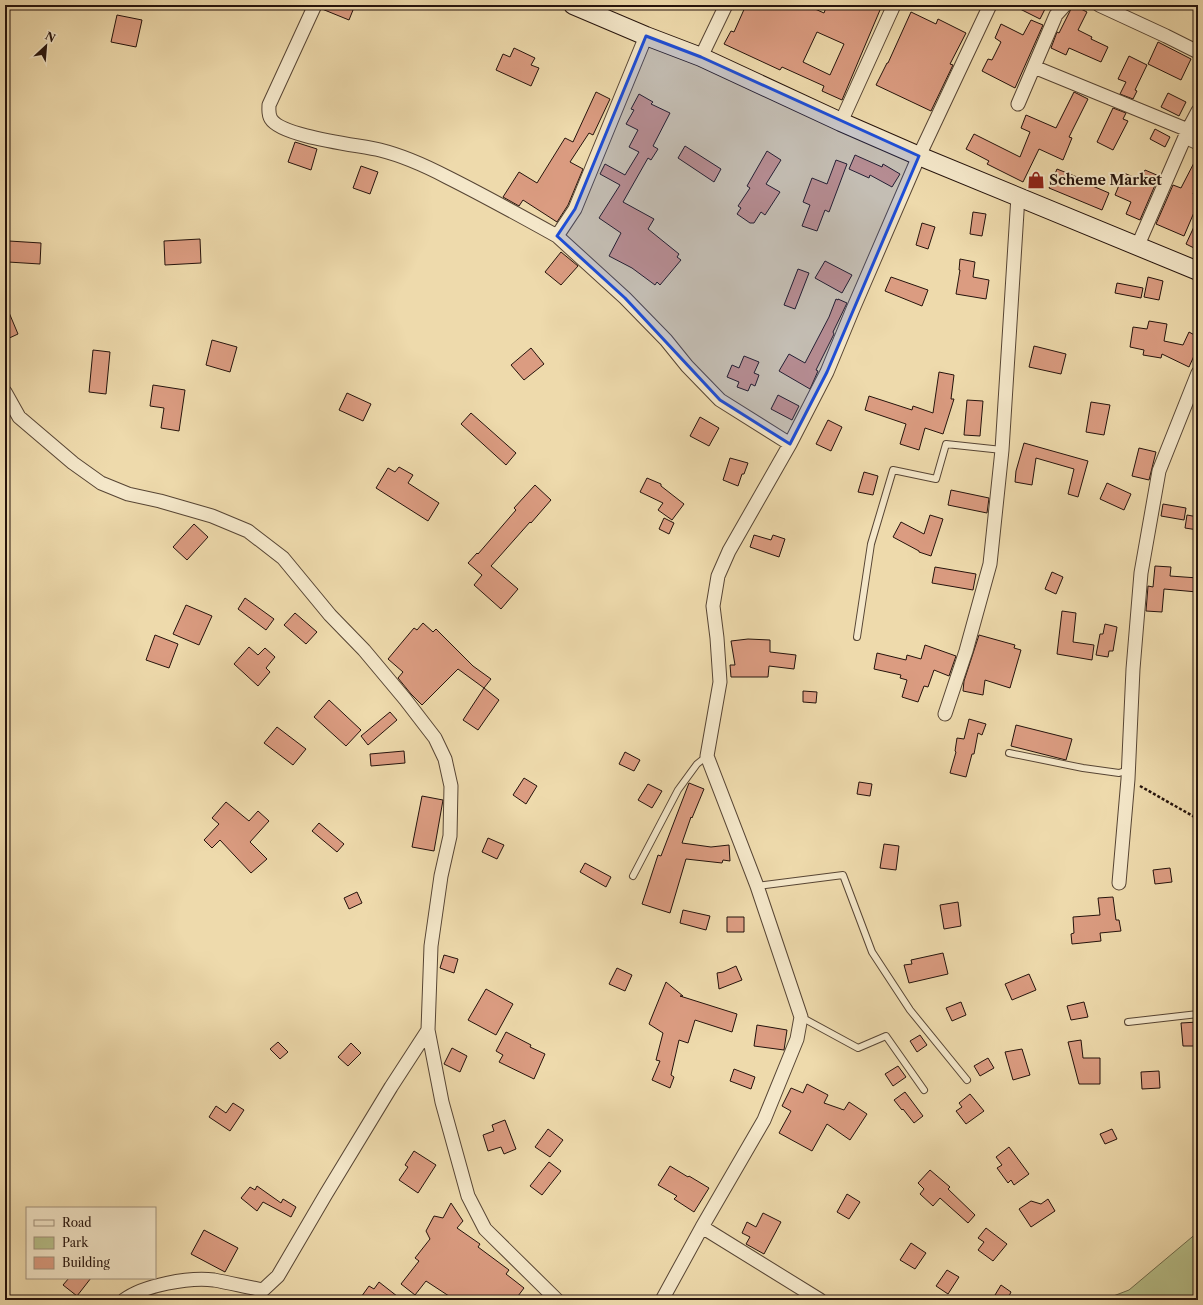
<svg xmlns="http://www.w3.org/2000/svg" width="1203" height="1305" font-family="'Libre Caslon Text',serif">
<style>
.green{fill:#b7c08a;stroke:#6e6a4b}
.building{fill:#db9c81;stroke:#25130c;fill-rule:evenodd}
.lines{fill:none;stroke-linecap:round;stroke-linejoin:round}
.service-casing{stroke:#574534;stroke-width:8}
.minor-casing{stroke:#574534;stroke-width:15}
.secondary-casing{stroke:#25130c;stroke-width:20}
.path{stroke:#25130c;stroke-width:2.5;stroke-dasharray:3 2;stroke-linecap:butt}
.service{stroke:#f4e7c9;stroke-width:6}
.minor{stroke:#f4e7c9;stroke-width:13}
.secondary{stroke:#f4e7c9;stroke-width:18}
.marked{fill:#1d4ed8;fill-opacity:0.2;stroke:#1d4ed8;stroke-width:3;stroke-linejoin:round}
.labels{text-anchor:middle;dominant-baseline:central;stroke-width:4;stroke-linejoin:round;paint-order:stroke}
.poi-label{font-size:14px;font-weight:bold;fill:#25130c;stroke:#f4e7c9;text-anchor:start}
</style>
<rect width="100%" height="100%" fill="#eedaac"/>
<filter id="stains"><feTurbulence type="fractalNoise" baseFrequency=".005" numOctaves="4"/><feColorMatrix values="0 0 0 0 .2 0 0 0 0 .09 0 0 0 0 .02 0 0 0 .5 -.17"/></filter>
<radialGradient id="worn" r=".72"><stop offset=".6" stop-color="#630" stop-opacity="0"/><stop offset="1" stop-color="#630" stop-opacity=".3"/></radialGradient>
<!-- green -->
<path class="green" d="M1198,1232V1300H1103L1129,1290Z"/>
<!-- building -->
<path class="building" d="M323,5H355L349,20L322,9Z
M746,5H806L824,13L827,5H868L880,10L842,100L822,91L824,86L782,67L780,70L724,44L731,31L734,32ZM817,32L844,44L830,75L803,62Z
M1012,5H1038L1045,9L1040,19Z
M1073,5L1087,12L1078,30L1092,37L1091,39L1108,47L1101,62L1069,48L1066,55L1051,48L1057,32L1059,33Z
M911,12L936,24L938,19L966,33L950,64L953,65L931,111L876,85L887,63H888Z
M117,15L142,20L136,47L111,42Z
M1031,20L1043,25L1015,88L982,71L988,59L992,60L1001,42L995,38L1001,24L1023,35Z
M1158,42L1191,59L1181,80L1148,64Z
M514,48L535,58L531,65L539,68L531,86L496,70L503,54L510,57Z
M1129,56L1147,65L1135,90L1137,91L1133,99L1120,94L1126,82L1118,79Z
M596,92L610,99L593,135L589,133L570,162L583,169L568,205L557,222L523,200L519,206L503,197L519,172L537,183L565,138L573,142Z
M1074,92L1088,99L1069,137L1072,138L1063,160L1039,149L1023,182L987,164L989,161L966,149L974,134L1020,157L1030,132L1021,128L1026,115L1056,128Z
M1168,93L1186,102L1179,116L1161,107Z
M639,94L653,102L651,104L670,113L653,146L658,149L651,160L648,158L623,202L654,219L648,229L679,254L677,257L681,260L660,285L657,282L655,285L632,268L609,256L621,233L599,218L620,185L600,174L605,164L625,175L639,152L629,147L638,130L626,124L634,110L631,109Z
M1113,108L1126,113L1123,119L1128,121L1113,150L1097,142Z
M1155,129L1170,137L1165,147L1150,139Z
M295,142L317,149L311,170L288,162Z
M685,146L721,169L714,182L678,158Z
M767,151L781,160L766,184L780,192L765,215L761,212L754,223H750L737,214L741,208L738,206L750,188L747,186Z
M855,155L882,167L883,164L900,174L892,187L870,175L869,178L849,169Z
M1198,155V185L1193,194L1198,196V203L1184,236L1156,224L1173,185L1181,188Z
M836,160L847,164L829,212L825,210L817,231L802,226L810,205L803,202L812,178L827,184Z
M361,166L378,172L370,194L353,188Z
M1057,169L1082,179L1081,181L1109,193L1102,210L1049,188Z
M1145,170L1159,176L1140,220L1126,214L1131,202L1115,195L1124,173L1140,180Z
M973,212L986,214L982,236L970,234Z
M1198,218V250L1186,244Z
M922,223L935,227L928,249L916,245Z
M200,239L201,263L165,265L164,241Z
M9,241L41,243L40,264L8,262Z
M561,252L578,266L561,285L545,272Z
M960,259L975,262L973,277L989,280L986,299L956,294L960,270H959Z
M825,261L852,275L842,293L815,278Z
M798,269L809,273L795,309L784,305Z
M891,277L928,290L922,306L885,291Z
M1148,277L1163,281L1159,300L1144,297Z
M1117,283L1143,288L1141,298L1115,293Z
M836,299L838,300V299L847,303L833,332L834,334L816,370L818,371L810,389L779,371L789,354L805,363L829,317Z
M5,303L18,334L5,340Z
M1149,321L1167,324L1164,341L1183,345L1189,332L1198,337V347L1189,367L1162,354L1161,358L1143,355L1144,350L1130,347L1133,327L1147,329Z
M212,340L237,347L230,372L206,365Z
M1034,346L1066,354L1061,374L1029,367Z
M531,348L544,364L524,380L511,365Z
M93,350L110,352L106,394L89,392Z
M744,356L759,362L754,373L759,375L755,386L751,384L748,391L737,387L739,382L727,377L732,365L739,368Z
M939,372L954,375L951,399H954L943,434L925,428L919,450L900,444L906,424L865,410L869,396L912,410L913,406L933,413Z
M153,385L185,390L179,431L161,428L164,408L150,406Z
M347,393L371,404L363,421L339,410Z
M778,395L799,406L792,420L771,409Z
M967,400L983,401L980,436L964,435Z
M1091,402L1110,405L1104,435L1086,432Z
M471,413L516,453L506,465L461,424Z
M700,417L719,428L709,446L690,436Z
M828,420L842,427L831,451L816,444Z
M1024,443L1088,461L1078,497L1068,494L1074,469L1036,458L1032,485L1015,482L1016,471Z
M1139,448L1156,452L1149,480L1132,476Z
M730,458L748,463L744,474H742L738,486L723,480Z
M399,467L413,475L408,483L439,503L428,521L376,488L388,468L395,472Z
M864,472L878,476L873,495L858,492Z
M647,478L661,484V486L684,504L672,520L658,510L663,503L640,492Z
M1107,483L1131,494L1124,510L1100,499Z
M535,485L551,500L531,523L530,522L491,566L518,589L501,609L474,585L482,575L468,563L477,553L478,554L516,510L514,508Z
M951,490L989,498L987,513L948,505Z
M1163,504L1186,508L1184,520L1161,516Z
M930,515L943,519L931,556L919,552V551L893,537L901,522L924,534Z
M1187,515L1198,517V530L1185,528Z
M664,518L674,523L669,534L659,529Z
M194,524L208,537L187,560L173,547Z
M754,535L771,540L773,535L785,539L779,557L750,547Z
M1155,566L1171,567L1170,576L1198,578L1197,592L1164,589L1162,612L1146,611L1148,586L1153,587Z
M935,567L976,574L973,590L932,583Z
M1052,572L1063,577L1056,594L1045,589Z
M245,598L274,619L266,630L238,609Z
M186,605L212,616L199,645L173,634Z
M1062,611L1076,613L1073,642L1094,645L1092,660L1057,654Z
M295,613L317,632L306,644L284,625Z
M423,623L433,632L436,629L473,666L491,679L484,688L458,669L422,705L411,694L398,678L403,672L388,659L414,628L417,630Z
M1105,624L1117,627L1113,651H1109L1108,657L1096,655L1100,634H1103Z
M155,635L178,644L169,668L146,660Z
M979,635L1015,645L1014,648L1021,650L1010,688L985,680L983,695L963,691L964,681Z
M748,639L770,640V652L796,655L794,669L769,666L768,677H731L730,665H735L731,641Z
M925,645L956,656L949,676L934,670L928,687L924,686L918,702L902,697L907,680L900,678L901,675L874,669L877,653L906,660L907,655L921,659Z
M249,647L258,655L265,648L275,657L266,668L270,672L258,686L234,664Z
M484,688L499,700L478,730L463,720Z
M803,691L817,692L816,703L803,702Z
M329,700L361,730L346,746L314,717Z
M390,712L397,720L368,745L361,736Z
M969,719L986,724L982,735L978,733L974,754H972L966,777L950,773L956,752L955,751L957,738L964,739Z
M1016,725L1072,739L1066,760L1011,746Z
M277,727L306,749L293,765L264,743Z
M404,751L405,763L371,766L370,754Z
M625,752L640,760L634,771L619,764Z
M524,778L537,786L526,804L513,795Z
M859,782L872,784L870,796L857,794Z
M689,783L704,789L692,818L691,817L682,843L711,847L729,845L730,861L723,860L722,863L686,859L670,913L642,904L658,855L661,856Z
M648,784L662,791L652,808L638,800Z
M422,796L443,800L434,851L412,847Z
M226,802L249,821L258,811L269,821L250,842L267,859L251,873L220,840L212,848L204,840L219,824L212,818Z
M319,823L344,844L337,852L312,831Z
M488,838L504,845L497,859L482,852Z
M884,844L899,846L896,870L880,868Z
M585,863L611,877L606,887L580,872Z
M1170,868L1172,882L1155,884L1153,870Z
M357,892L362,903L349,909L344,898Z
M1113,897L1116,920H1119L1121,931L1100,933L1101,941L1072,944L1071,934L1074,933L1073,917L1100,915L1098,898Z
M958,902L961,926L944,929L940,905Z
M683,910L710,916L706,930L680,923Z
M727,917H744V932H727Z
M943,953L948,974L909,983L904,965L912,964L911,960Z
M444,955L458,959L454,973L440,968Z
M736,966L742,980L719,989L717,973L723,972Z
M617,968L632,975L625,991L609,984Z
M1029,974L1036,990L1012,1000L1005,984Z
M666,982L683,996H680L737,1014L732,1032L695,1020L688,1043L679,1040L671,1075L674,1077L670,1088L652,1080L660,1061L656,1060L663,1033L649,1024Z
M486,989L513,1004L496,1035L468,1020Z
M961,1002L966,1015L952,1021L946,1008Z
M1084,1002L1088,1017L1071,1020L1067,1006Z
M1198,1022V1046H1183L1181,1023Z
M757,1025L787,1030L784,1050L754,1046Z
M506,1032L531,1045L530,1047L545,1054L534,1079L499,1062L503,1055L496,1051Z
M920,1035L927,1045L917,1052L910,1041Z
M1081,1040L1083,1058H1100V1084H1079L1068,1042Z
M278,1042L288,1052L280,1059L270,1049Z
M351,1043L361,1053L348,1066L338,1057Z
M452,1048L467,1056L460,1072L444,1064Z
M1022,1049L1030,1075L1013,1080L1005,1052Z
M988,1058L994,1068L980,1076L974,1066Z
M898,1066L906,1077L893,1086L885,1074Z
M734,1069L755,1077L751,1089L730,1081Z
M1159,1071L1160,1088L1142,1089L1141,1072Z
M807,1084L828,1095L824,1103L844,1110L849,1102L867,1114L850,1140L827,1124L812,1151L779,1133L791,1111L782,1106L791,1088L803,1093Z
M905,1092L923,1116L914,1123L903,1109L902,1110L894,1100Z
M970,1094L984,1111L966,1124L956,1111L962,1107L959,1103Z
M233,1103L244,1110L230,1131L209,1117L216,1106L226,1113Z
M505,1120L516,1149L504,1154L501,1147L488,1151L483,1135L494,1131L492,1125Z
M548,1129L563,1140L550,1157L535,1147Z
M1112,1129L1117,1139L1105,1144L1100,1134Z
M1009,1147L1029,1174L1014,1185L1011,1180L1008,1183L997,1168L1002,1165L996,1157Z
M414,1151L436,1165L418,1193L399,1180L408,1167L405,1165Z
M549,1162L561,1171L542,1195L530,1186Z
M670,1166L688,1177L689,1176L709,1188L694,1212L674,1199L677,1196L658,1185Z
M930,1170L950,1187L948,1189L975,1215L968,1223L940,1198L933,1206L920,1194L924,1189L918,1183Z
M257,1186L281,1203L283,1199L296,1207L291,1217L263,1202L257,1211L241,1198L250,1187L255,1190Z
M847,1194L860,1202L849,1219L837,1212Z
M1048,1199L1055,1211L1031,1227L1019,1209L1031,1201L1041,1204Z
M451,1203L463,1221L457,1228L480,1244L478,1247L509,1270L506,1274L524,1288L515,1300H455L426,1281L415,1295L401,1284L419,1261L415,1258L430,1239L426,1231L434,1216L443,1218Z
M763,1213L781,1222L764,1254L746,1244L750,1237L742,1233L747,1222L756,1227Z
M986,1228L1007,1244L993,1261L978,1250L984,1242L978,1238Z
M204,1230L238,1248L225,1272L191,1254Z
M911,1243L926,1253L915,1269L900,1260Z
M947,1270L959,1277L948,1294L936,1286Z
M69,1278H91L77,1296L63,1285Z
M379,1282L402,1300H359L369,1286L374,1289Z
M1001,1285L1011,1292L1007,1300H992Z"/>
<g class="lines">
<!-- service casing -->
<g class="service-casing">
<path id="service" d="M857,637L871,544L893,470L936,479L946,444L1002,450
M1009,753L1083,768L1119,773L1128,770
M633,876L678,790L697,764L707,756
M757,886L843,875L872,952L910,1010L967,1080
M801,1017L858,1048L886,1036L924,1090
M1128,1022L1198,1014"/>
</g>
<!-- minor casing -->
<g class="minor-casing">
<path id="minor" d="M315,5L269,105C269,110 268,114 271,119C282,137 359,145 380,150C404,156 426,166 447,177C485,196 521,216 557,236
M1099,5L1166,36L1198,52
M646,36L575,209L557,236L625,298L666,340L687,366L720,400L790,444
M701,57L726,5
M1034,67L1188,130
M1018,104L1056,15L1065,5
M841,122L894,5
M1185,137L1198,143
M1138,245L1188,130L1198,111
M5,392L19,417L73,463L101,483L128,494L160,501L212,516L248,531L283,558L330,615L364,650L405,699L435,738L445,759L451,786L450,836L441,876L431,946L428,1030L442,1102L468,1196L485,1229L557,1300
M945,714L966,651L990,564L1002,450L1018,196
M1119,883L1128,779L1133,669L1141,573L1159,471L1198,373
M702,1227L820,1300
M124,1300C144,1285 189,1277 214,1280C230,1283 247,1287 263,1290L278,1276L326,1194L391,1087L428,1030
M662,1300L702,1227L764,1120L797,1039L801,1017L757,886L707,756L720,682L717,638L713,606L718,576L729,551L790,444L827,372L853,309L919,156L990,5"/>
</g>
<!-- secondary casing -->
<g class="secondary-casing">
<path id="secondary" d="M573,5L646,36L701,57L841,122L919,156L1198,271"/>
</g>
<!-- path -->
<path class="path" d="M1140,786L1198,819"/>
<!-- service -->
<use href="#service" class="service"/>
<!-- minor -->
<use href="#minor" class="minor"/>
<!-- secondary -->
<use href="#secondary" class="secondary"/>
</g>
<!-- marked area -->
<path class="marked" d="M646,36L701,57L919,156L827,372L790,444L720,400L625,298L557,236L575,209Z"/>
<!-- icons -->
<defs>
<g id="shop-bare" transform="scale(1.38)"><path d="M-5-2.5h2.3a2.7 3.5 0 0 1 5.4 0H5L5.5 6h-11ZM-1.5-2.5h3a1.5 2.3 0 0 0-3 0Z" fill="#8f2418" stroke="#f4e7c9" stroke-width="2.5" paint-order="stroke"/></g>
</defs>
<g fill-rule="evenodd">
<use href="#shop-bare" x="1036" y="180"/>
</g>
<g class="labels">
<!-- poi labels -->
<g class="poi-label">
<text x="1049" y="180">Scheme Market</text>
</g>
</g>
<!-- margin -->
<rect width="1203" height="1305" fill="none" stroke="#eedaac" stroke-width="20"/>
<rect x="6" y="6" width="1191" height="1293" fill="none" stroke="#25130c" stroke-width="2"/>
<rect x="10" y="10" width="1183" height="1285" fill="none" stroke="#25130c"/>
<!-- legend -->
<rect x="26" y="1207" width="130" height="72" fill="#f4e7c9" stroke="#a1927d"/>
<rect x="34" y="1220" width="20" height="6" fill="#f4e7c9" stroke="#a1927d"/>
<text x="62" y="1227" font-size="12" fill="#25130c">Road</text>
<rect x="34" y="1237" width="20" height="12" fill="#b7c08a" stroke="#a1927d"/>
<text x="62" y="1247" font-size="12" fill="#25130c">Park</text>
<rect x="34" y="1257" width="20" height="12" fill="#db9c81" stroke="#a1927d"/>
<text x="62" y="1267" font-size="12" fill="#25130c">Building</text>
<!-- north arrow -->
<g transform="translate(46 46) rotate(26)" stroke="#f4e7c9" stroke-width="3" paint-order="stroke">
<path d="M0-3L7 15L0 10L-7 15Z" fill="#25130c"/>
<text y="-6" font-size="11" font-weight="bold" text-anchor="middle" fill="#25130c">N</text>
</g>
<rect width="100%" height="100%" filter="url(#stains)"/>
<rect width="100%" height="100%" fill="url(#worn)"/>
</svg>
